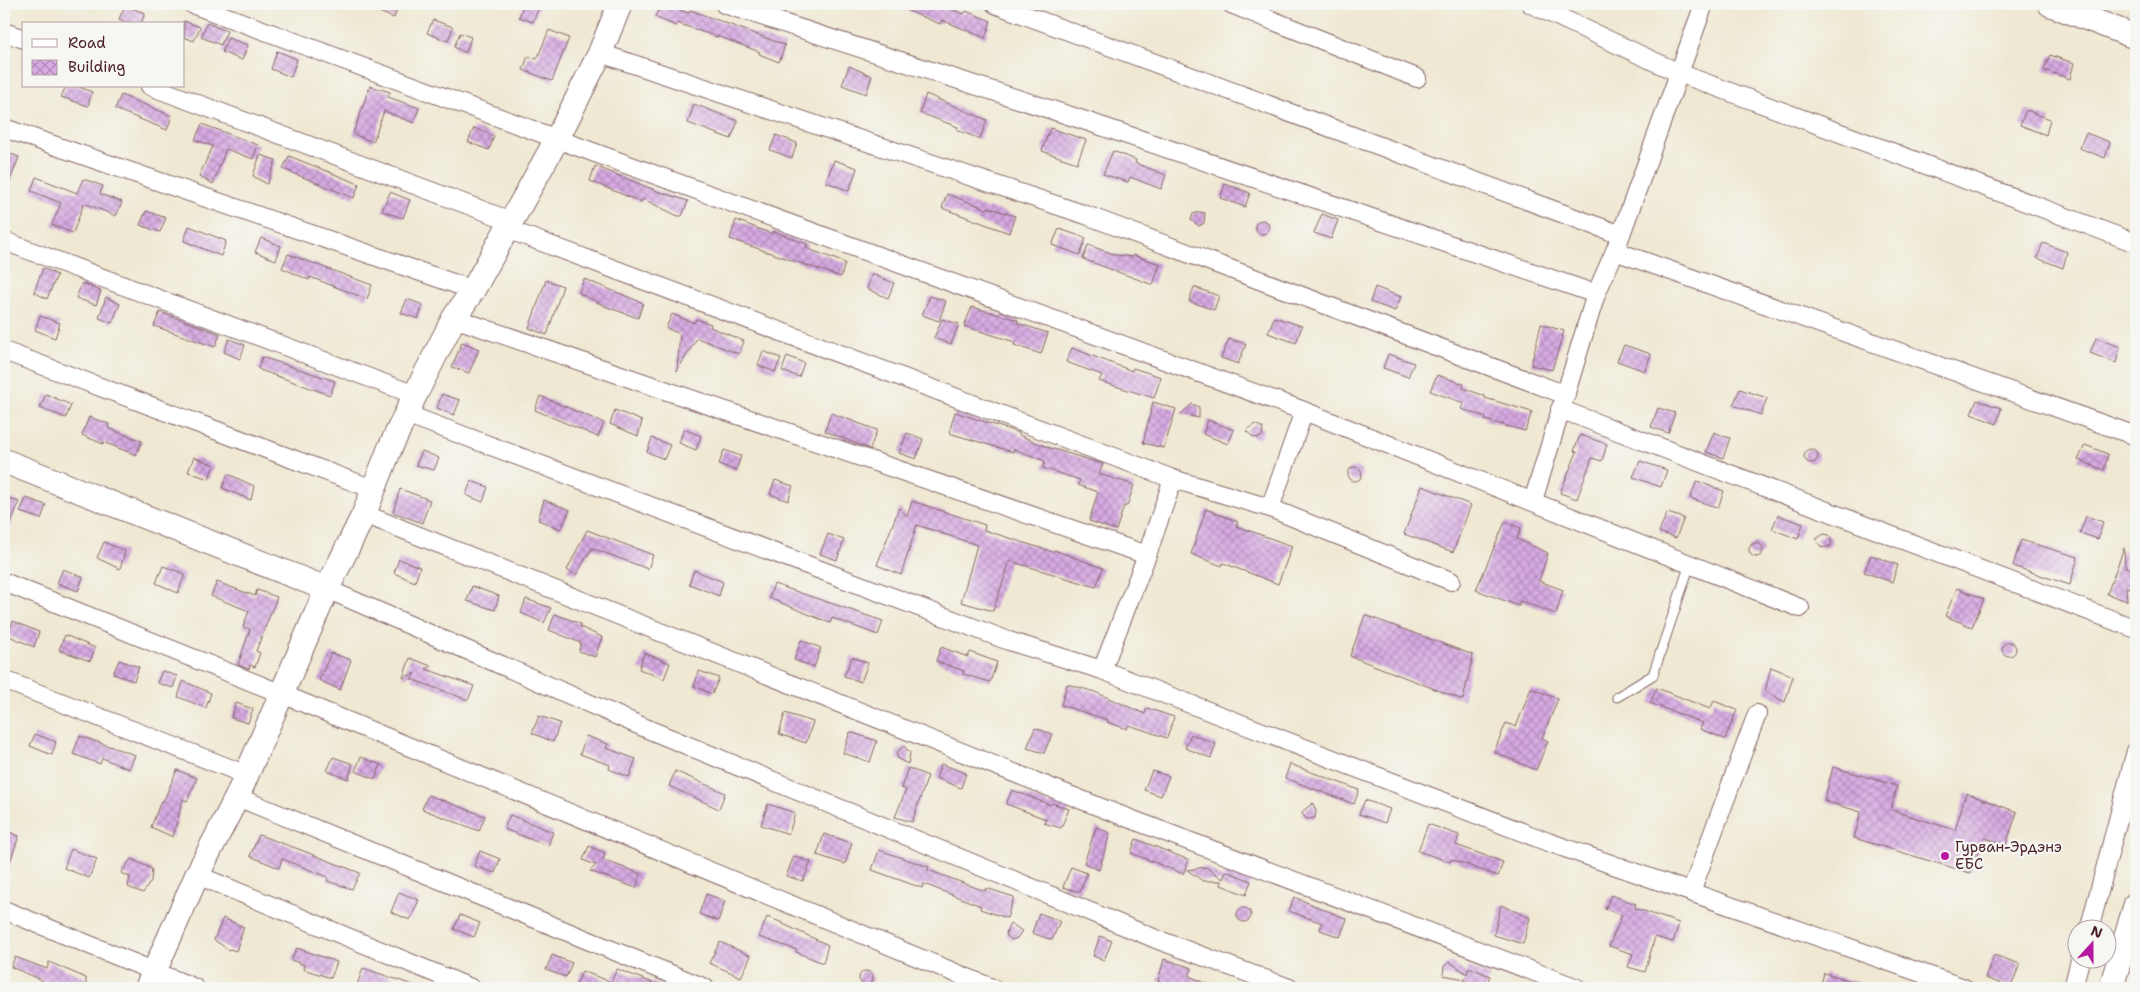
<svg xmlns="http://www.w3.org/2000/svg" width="2140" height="992" font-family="'Shantell Sans',sans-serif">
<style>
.building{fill:url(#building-cross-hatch)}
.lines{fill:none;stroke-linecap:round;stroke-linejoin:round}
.lane-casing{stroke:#846565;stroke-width:11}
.street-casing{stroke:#846565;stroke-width:20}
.secondary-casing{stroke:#846565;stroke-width:26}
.lane{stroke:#fff;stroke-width:9}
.street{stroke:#fff;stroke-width:18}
.secondary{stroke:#fff;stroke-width:24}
.poi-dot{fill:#b5179e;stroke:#f6f6f2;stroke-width:2}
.labels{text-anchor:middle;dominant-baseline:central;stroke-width:4.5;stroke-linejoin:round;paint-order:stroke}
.poi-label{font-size:15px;fill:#4a1f2b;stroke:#f6f6f2;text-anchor:start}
</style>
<defs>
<pattern id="building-cross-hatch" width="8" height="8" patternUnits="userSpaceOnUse" patternTransform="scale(1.25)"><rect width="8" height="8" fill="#d7aae3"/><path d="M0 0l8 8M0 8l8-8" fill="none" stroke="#b08ab8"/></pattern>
</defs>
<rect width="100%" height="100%" fill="#f6f6f2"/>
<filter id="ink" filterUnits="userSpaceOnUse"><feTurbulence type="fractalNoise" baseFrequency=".02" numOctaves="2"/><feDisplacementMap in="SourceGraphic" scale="10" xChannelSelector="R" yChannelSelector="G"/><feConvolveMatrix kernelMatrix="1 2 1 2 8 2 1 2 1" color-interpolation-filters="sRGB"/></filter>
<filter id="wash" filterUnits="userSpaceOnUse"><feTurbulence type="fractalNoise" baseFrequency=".0096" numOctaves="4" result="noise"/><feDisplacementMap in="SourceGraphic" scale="20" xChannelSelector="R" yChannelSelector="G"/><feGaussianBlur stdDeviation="1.12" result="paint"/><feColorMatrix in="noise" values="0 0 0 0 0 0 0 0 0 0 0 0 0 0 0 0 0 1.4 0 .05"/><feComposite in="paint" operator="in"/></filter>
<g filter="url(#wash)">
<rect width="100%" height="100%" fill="#efe8d2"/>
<g id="blocks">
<!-- building -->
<path class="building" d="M359,4H399L394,18Z
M524,4H540L533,22L519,17Z
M661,4L689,13L690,10L785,45L779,62L759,54L760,52L717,36V37L677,23L676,26L655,17Z
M892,4H938L964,14L966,11L991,21L985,38L942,20L940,24Z
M125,6L145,13L141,24H130L119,19Z
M433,20L453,27L448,41L427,33Z
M184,21L200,27L194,41L184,37Z
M207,23L227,31L221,45L201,37Z
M549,30L569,38L552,81L523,70L528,56L537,59Z
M460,33L471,37L466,53L454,47Z
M228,38L248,45L242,60L222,52Z
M277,51L297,59L291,77L271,69Z
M2050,55L2074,63L2070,79L2044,70Z
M849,66L872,76L866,94L842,85Z
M66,86H77L92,92L88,106L61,97Z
M370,86L390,92L388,97L419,108L414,123L384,111L373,142L353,134Z
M926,94L987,120L980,139L957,130L958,127L920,113Z
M121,95L172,116L167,130L115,109Z
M694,104L738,121L731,139L688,123Z
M2026,110L2050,119L2046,135L2020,125Z
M202,124L258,145L253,159L226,149L213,184L199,176L213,146L195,140Z
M474,128L494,136L489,150L468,142Z
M1050,128L1086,140L1077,163L1042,151Z
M2086,133L2110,142L2105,158L2079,148Z
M776,135L797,143L792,158L770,150Z
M4,151L19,157L5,194L4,193Z
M1113,151L1136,160L1135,163L1166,175L1161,189L1130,177L1128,182L1103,174Z
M260,155L276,160L267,184L253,176Z
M289,156L359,184L354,198L283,169Z
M834,160L857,168L849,191L826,182Z
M595,166L657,191L688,201L682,216H678L643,199L641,202L590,181Z
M36,177L77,193L83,179L103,186L100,194L122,202L116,216L84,203L73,233L52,225L61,203L31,191Z
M1225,184L1250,193L1245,207L1220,198Z
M390,192L410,200L403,218L382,211Z
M947,194L987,209L988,207L1015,216L1009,233L942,208Z
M146,211L166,218L160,232L140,225Z
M1199,212L1205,213L1204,223L1199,226L1191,220L1193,214Z
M1322,214L1338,220L1331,239L1314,233Z
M736,220L772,234L773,231L807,244L806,248L845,263L841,277L730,239Z
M1255 227a7 7 0 1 1 14 0a7 7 0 1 1-14 0Z
M189,226L226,241L221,256L184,241Z
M1059,229L1086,238L1080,255L1052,245Z
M261,238L281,246L276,260L255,252Z
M2043,243L2067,252L2063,268L2037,258Z
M1088,245L1116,255L1132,257L1133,255L1160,264L1153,285L1083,259Z
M288,254L372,285L367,299L310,277L309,280L282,268Z
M43,268L57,275L47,299L34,292Z
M872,274L894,283L888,298L867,289Z
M584,279L643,303L638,318L607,307L579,293Z
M546,280L563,286L547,335L529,328Z
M82,283L101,291L96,305L76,298Z
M1194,287L1219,296L1214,310L1189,301Z
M1375,287L1401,297L1395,311L1370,302Z
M930,296L946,301L939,321L922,315Z
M106,297L120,304L112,323L99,318Z
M407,299L423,305L418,319L401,313Z
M972,307L1018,320L1017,323L1048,333L1041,354L1014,345L1015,342L964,326Z
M160,312L220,334L215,347L154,326Z
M672,314L694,323L696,319L711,324L710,327L744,341L739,354L697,338L677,371L680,334L666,328Z
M40,316L60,323L55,338L35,330Z
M1274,317L1302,326L1296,343L1268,333Z
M942,319L959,324L951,344L934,338Z
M1541,324L1564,331L1552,370L1531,365Z
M2096,338L2120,347L2116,363L2090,353Z
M229,339L245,345L240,359L224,352Z
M1229,339L1246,344L1238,364L1221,358Z
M462,342L479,349L469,373L452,367Z
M1624,345L1651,354L1645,371L1617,361Z
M1072,348L1132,371L1133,368L1161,377L1154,398L1099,381L1102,375L1066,362Z
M763,351L781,358L775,372L758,365Z
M1388,354L1414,363L1408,377L1383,368Z
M787,356L804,363L799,377L782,371Z
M262,357L335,381L330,395L260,370L258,368Z
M1437,375L1464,384L1463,388L1485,396V398L1532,412L1525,431L1485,420L1486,417L1461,409L1464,403L1430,391Z
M1740,389L1767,398L1761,415L1733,405Z
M46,394L71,405L66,418L40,408Z
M442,394L460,400L454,415L437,408Z
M540,396L604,423L598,437L535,410Z
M1977,400L2001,408L1997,424L1971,414Z
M1153,402L1176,409L1164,448L1143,443Z
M1192,404L1199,407V418L1181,414Z
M1658,408L1675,413L1668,433L1651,427Z
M615,410L642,421L638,436L610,424Z
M955,412L1019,433V435L1047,447L1103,464L1099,474L1134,485L1127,506H1124L1116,530L1089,521L1098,492L1078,485L1080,480L1043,468L1045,461L1014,449L1013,452L949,433Z
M831,413L877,430L870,449L825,431Z
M89,417L109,424L108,428L142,441L136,455L103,442V444L82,435Z
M1208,420L1234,430L1228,444L1203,434Z
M1255,424L1263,428L1262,436L1258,438L1253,437L1246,431Z
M684,429L701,436L696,450L679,443Z
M1714,432L1730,438L1723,458L1706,452Z
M907,433L923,439L916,459L899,453Z
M1580,435L1607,444L1602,461L1592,458L1577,499L1560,493L1577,452L1574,451Z
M652,438L670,445L664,459L647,452Z
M2085,445L2108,454L2104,470L2078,460Z
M1804 456a7 7 0 1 1 14 0a7 7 0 1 1-14 0Z
M724,450L741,456L736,471L719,464Z
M422,451L439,458L434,470L416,465Z
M194,457L214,465L209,479L188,472Z
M1640,461L1667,470L1661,487L1633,477Z
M1348 474a7 7 0 1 1 14 0a7 7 0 1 1-14 0Z
M228,474L254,486L251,500L222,488Z
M775,480L793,486L788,501L770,494Z
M471,481L488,487L483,502L466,495Z
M1697,481L1724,491L1718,508L1690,498Z
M1422,486L1471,505L1453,552L1404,534Z
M400,489L430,500L422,523L393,512Z
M4,496L19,502L5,538H4Z
M26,498L46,505L41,519L20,512Z
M544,500L570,510L561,529L538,520Z
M912,501L985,525L984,530L1053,552L1054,550L1103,568L1096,587L1010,561L993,611L961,602L977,545L917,525L901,575L877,565L899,508L907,516Z
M1206,509L1238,522L1236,526L1292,546L1278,584L1223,563L1222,566L1191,554Z
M1667,513L1684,518L1676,538L1659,532Z
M1778,515L1803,524L1798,539L1772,529Z
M2086,516L2103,522L2098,539L2080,533Z
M1505,522L1521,528L1517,539L1548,553L1539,581L1563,590L1556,614L1520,601L1519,606L1476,590Z
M587,530L653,555L648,569L592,548L576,575L567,570Z
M828,534L844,540L837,560L820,554Z
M1824,534L1829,535L1831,538V546L1822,548L1816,539Z
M2021,540L2078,557L2070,585L2013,566Z
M104,542L125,551L120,569L97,558Z
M1749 550a7 7 0 1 1 14 0a7 7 0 1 1-14 0Z
M2124,548L2125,567L2136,571V590L2126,587L2127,601L2107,594Z
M1871,555L1898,565L1892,582L1864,572Z
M399,559L420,567L415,582L394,573Z
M163,566L185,574L178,593L156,583Z
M63,569L83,577L78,591L57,583Z
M694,570L723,582L719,596L689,584Z
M217,582L255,596L257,590L277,597L256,651L260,653L255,667L250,665L249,669L238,665L250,629L243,627L249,611L211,596Z
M774,584L883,621L878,635L832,618L830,623L769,598Z
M472,586L499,596L495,610L467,601Z
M1957,588L1984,599L1972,627L1945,616Z
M526,599L551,608L544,623L521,613Z
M555,614L581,624L580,627L602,637L595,657L579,651L581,643L549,630Z
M1365,615L1473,655L1463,700L1350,656Z
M13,621L39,632L34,647L7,635Z
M65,635L95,648L90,661L59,650Z
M801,640L821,648L814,667L794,660Z
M2002 649a7 7 0 1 1 14 0a7 7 0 1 1-14 0Z
M941,647L968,657L970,652L997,662L990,682L963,674L964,671L936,661Z
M331,653L351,660L340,690L319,680Z
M644,653L670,663L664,679L639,669Z
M852,657L868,663L861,682L844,676Z
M410,658L431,666L426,669L474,686L468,700L411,679L415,673L403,678Z
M119,660L139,667L134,681L113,674Z
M1771,667L1793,676L1785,702L1765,692Z
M162,671L177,676L173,688L157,683Z
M699,671L719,678L712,694L694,686Z
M183,681L211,693L206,708L178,697Z
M1067,684L1095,692L1145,714L1147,708L1174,717L1167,738L1129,725L1127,729L1107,722L1108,720L1061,705Z
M1531,688L1558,699L1542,738L1548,741L1536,770L1494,752L1506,723L1516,727Z
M1657,688L1710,709L1714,701L1737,710L1725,739L1700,729L1703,723L1650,703Z
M236,703L253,709L248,723L231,718Z
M785,713L813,722L806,743L779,734Z
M539,716L560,723L553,742L532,733Z
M1035,728L1052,734L1044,753L1027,748Z
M850,732L877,741L870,762L843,753Z
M35,734L56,742L52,755L30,746Z
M1191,734L1216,744L1211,758L1185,748Z
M80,736L135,755L129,769L102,758L100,764L73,754Z
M586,736L608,744L606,748L636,759L629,777L609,769L610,765L580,754Z
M904,746L910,753L908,764L898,759L896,753Z
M333,757L353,764L348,779L327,771Z
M361,757L381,765L375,779L355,771Z
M941,764L966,773L961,788L936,778Z
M1290,764L1359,790L1354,804L1285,778Z
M1833,767L1897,786L1891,810L1955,830L1966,793L2017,812L2006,845L1985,838L1970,873L1854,838L1861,812L1824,801Z
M908,768L928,776L912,822L895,817L906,790L901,788Z
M177,770L197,778L187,801L183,799L173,837L151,827L161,801L163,802Z
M675,771L725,793L719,809L669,786Z
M1152,771L1169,776L1161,796L1144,790Z
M1012,790L1051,805L1052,803L1069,809L1061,828L1044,823L1046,819L1006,804Z
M428,795L485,816L479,831L422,809Z
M1365,800L1390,809L1385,823L1359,814Z
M1313,803L1316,811L1315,818L1307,819L1302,814L1303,811Z
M768,804L795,813L789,834L761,825Z
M510,815L553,832L548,846L504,829Z
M1428,824L1459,835L1456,845L1503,862L1498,876L1451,859L1450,862L1418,851Z
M1096,827L1110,833L1099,870L1084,863Z
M4,830L19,836L6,873H4Z
M824,834L852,843L845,864L817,855Z
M259,835L301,850L360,873L352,889L327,881L328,877L282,859L279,868L250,856Z
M1136,839L1189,860L1183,874L1131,853Z
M589,846L605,853L603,860L641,874L636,888L590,871L596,865L583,860Z
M71,849L97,859L89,878L64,868Z
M879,850L929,867L928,870L985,891L986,888L1014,897L1007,918L980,909L981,906L924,884L922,888L872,870Z
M480,851L500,859L495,873L474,866Z
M794,856L811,862L803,881L786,876Z
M131,859L152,869L151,881L143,893L128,887L130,877L121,873Z
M1071,867L1087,873L1080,892L1063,887Z
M1206,867L1223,879L1226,871L1251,881L1246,895L1221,885L1222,881H1203L1187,870Z
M399,892L419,900L410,920L391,912Z
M706,894L725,901L718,921L699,914Z
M1611,895L1636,904L1635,908L1679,923L1673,942L1655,937L1645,972L1628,967L1633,954L1609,946L1622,915L1605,909Z
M1294,897L1347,919L1340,937L1320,930L1322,923L1289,911Z
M1501,905L1530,918L1523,944L1494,935Z
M1237 915a7 7 0 1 1 14 0a7 7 0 1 1-14 0Z
M1039,913L1060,921L1052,940L1032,933Z
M460,915L480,923L474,937L454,929Z
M767,917L783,923V924L828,945L823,963L796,952L797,950L759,937Z
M223,918L244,927L236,951L230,949L229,950L214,940Z
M1010,923L1022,931L1017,938L1012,940L1007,936L1006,933Z
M1100,936L1112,941L1104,960L1093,956Z
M720,942L751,956L741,977L709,963Z
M297,948L337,962L331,978L303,969L304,965L291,960Z
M552,955L572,963L566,977L546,970Z
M1994,955L2020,964L2011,987L1985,978Z
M15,957L47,969L49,962L86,978V988H39L42,980L11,967Z
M1164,959L1192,968L1189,976L1217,988H1181L1158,981Z
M1450,962L1467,974L1469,967L1490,976L1485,988H1462L1465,979L1443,975L1444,966Z
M363,968L416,986V988H356Z
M617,969L663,987V988H585L576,985L582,971L611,982Z
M859 978a7 7 0 1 1 14 0a7 7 0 1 1-14 0Z
M1824,973L1863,984V988H1820Z"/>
</g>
</g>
<g filter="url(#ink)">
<use href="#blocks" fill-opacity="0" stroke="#846565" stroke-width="1"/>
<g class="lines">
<!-- lane casing -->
<g class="lane-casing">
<path id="lane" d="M1617,697L1653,675L1690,564"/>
</g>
<!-- street casing -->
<g class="street-casing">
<path id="street" d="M192,4L557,139L1304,411L1800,608
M724,4L1083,120L1596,294
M995,4L1621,235
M1231,4L1417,78
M1531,4L1679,73L2136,243
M4,32L24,39
M600,53L1086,215L1566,395
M150,86L511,221
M4,128L473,290
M507,229L1173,479L1270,508L1451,581
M4,241L415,395
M1615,251L2136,436
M454,318L1147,555
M4,351L373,489
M1560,409L2136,629
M406,414L1009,641L1102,670L1548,842L1964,988
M1533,501L1596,294L1615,251L1704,4
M1270,508L1304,411
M364,514L1107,810L1577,988
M4,582L282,694L992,988
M327,589L650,730L1156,939L1289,988
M1102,670L1147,555L1173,479
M4,680L247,775
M237,797L705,988
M197,875L471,988
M1691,892L1757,714
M4,910L195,988
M2089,930L2136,751
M2073,988L2080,960"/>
</g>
<!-- secondary casing -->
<g class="secondary-casing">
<path id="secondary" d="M2050,4L2136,37
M4,461L327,589
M147,988L197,875L237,797L327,589L364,514L390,448L415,395L454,318L473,290L557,139L600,53L620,4
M2111,988L2136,904"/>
</g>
<!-- lane -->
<use href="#lane" class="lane"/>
<!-- street -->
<use href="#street" class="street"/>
<!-- secondary -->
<use href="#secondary" class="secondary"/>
</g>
</g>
<!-- markers -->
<circle class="poi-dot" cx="1945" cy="856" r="5"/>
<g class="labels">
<!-- poi labels -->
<g class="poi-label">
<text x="1955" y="847">Гурван-Эрдэнэ<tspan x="1955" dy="17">ЕБС</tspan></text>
</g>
</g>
<!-- margin -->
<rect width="2140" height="992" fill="none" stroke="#f6f6f2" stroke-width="20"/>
<!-- legend -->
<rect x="22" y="22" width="162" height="65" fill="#f6f6f2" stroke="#b1a0a2"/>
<rect x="32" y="39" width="25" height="8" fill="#ffffff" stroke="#b1a0a2"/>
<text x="68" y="48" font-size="15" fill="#4a1f2b">Road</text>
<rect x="32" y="60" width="25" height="15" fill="url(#building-cross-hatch)" stroke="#b1a0a2"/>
<text x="68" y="72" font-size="15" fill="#4a1f2b">Building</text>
<!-- north arrow -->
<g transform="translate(2092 944) rotate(21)"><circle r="24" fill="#f6f6f2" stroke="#b1a0a2"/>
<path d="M0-4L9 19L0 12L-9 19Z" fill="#b5179e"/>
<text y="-8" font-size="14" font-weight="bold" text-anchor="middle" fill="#4a1f2b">N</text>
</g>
</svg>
